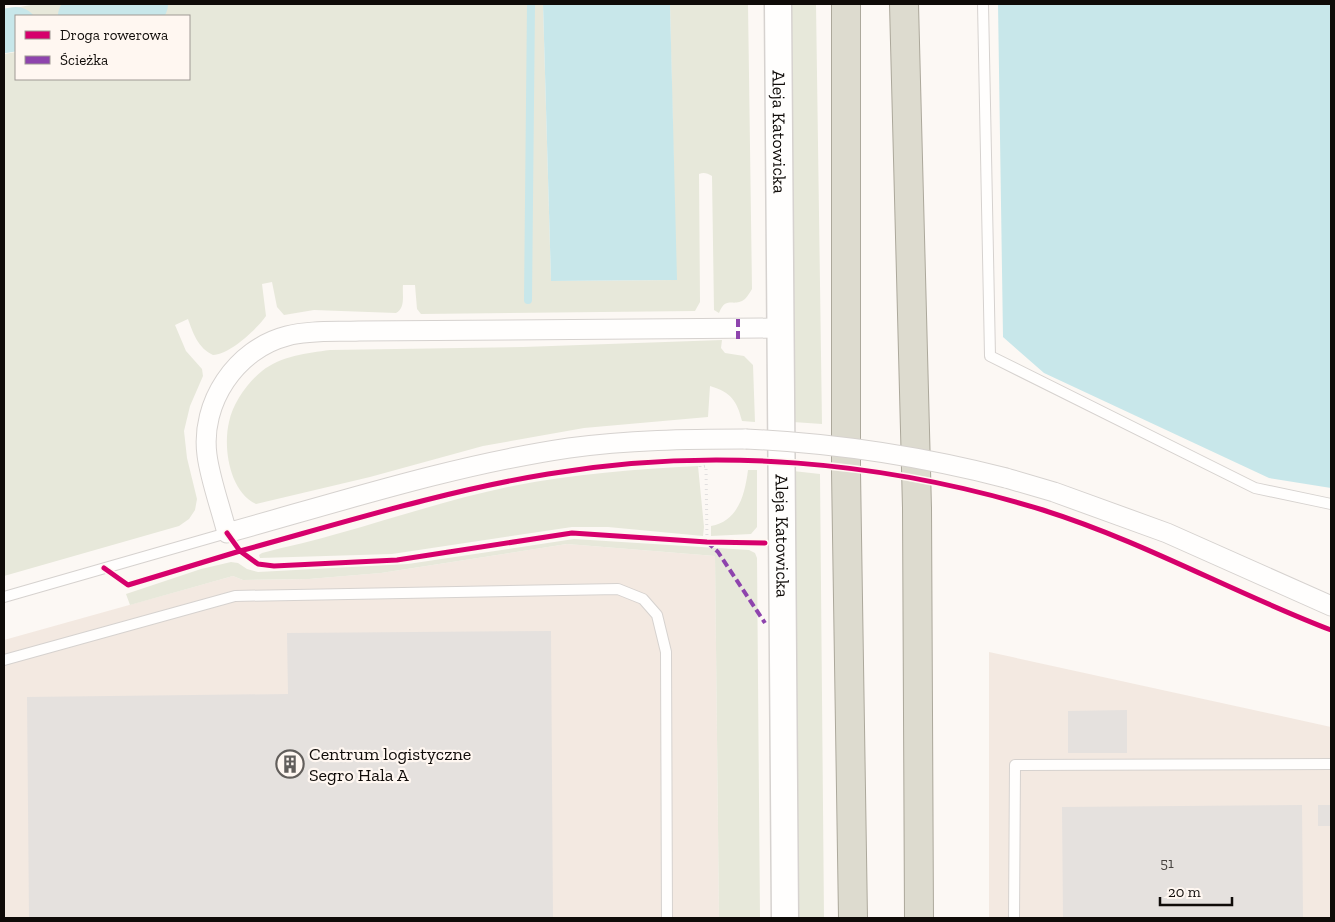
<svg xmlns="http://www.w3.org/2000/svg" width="1335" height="922" font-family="'Zilla Slab',serif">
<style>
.built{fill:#f3e9e1}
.green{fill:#e7e8da}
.water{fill:#c8e7ea}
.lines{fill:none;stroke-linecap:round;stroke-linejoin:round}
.stream{stroke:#c8e7ea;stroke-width:8}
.river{stroke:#c8e7ea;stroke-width:44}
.building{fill:#e5e1de}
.lane-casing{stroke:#d6d2cf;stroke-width:12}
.street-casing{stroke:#d6d2cf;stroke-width:21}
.secondary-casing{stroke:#d6d2cf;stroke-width:29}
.highway-casing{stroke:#aca89b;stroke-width:30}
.path{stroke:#e1dfdf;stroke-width:3;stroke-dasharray:1 4;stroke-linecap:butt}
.lane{stroke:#fffefd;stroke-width:10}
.street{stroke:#fffefd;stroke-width:19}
.secondary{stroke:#fffefd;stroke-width:26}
.highway{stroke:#dddbcf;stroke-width:28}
.street-bridge-casing{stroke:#d6d2cf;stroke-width:21;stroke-linecap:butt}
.street-bridge{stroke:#fffefd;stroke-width:19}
.quiet{stroke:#8e44ad;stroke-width:4;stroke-dasharray:8 4;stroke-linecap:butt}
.cycleway-casing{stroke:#fff7f1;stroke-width:8}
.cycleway{stroke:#d6006c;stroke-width:5}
.labels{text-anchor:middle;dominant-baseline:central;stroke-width:4.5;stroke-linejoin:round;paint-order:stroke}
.number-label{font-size:15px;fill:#474340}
.street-label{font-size:18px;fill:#0f0b08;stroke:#fff7f1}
.poi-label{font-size:18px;fill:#0f0b08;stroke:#fff7f1;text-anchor:start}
</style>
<rect width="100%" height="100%" fill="#fcf8f4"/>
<!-- built -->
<path class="built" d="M567,544L715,556L719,918H4V640L233,576L243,580L309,579L381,573Z
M989,652L1331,727V918H989Z"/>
<!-- green -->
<path class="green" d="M36,4H543L551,281L676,280L670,4H748L752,289C750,292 748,296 745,299C734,308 726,295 719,313L714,310L712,176C707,173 704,172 699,174L700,302L695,311L421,314L417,309L415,285H403C402,294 406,308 396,313L314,310L284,315L277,307L272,282L262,284L266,316C257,329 229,355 213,355C198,348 193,333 188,319L175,325L186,351L202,369L203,376L190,406L184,431L187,458L197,499L195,510L189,519L179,526L4,576V54L16,52V79H189V16H16V51L4,53V10Z
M790,4H816L822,424L793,422Z
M722,340L721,348L725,353L744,356L753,365L755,422L742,421C737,401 731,392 710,386L708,417L584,428L483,446L370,477L256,504C229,491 223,447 229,422C233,403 247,383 262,371C281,356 307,353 330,350L523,347Z
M698,466L704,527L703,536L608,527H572L392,554L260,558L259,555L262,553C288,546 314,541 340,533C397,517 454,498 513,486C573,474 636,469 698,466Z
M748,470H757V527L751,534L711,536V526C739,521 745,493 748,470Z
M793,471L820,474L824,918H797Z
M574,539L749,550L755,553L757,558L760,918H719L715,556L567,544L381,573L309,579L243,580L233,576L130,605L126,594L201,569L231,562L238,563L247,569L258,572L408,564Z"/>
<!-- water -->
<path class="water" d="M543,4H670L677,280L551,281Z
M998,4H1331V488L1269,478L1044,373L1003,337Z"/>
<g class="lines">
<!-- stream -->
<path class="stream" d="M528,300L531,4"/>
<!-- river -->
<path class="river" d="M80,16L146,4
M4,31L16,29"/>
</g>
<!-- building -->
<path class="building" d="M551,631L553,918H29L27,697L288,694L287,633Z
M1127,710V753H1068V711Z
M1302,805L1303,918H1063L1062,807Z
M1318,805H1331V826H1318Z"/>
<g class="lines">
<!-- lane casing -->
<g class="lane-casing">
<path id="lane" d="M983,4L990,356L1255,488L1331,504
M4,597L227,533
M4,660L235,596L618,589L643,599L657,615L666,652L667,918
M1014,918L1015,765L1331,764"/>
</g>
<!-- street casing -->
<g class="street-casing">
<path id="street" d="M746,439C687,439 628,440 569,448C454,465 339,502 227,533C221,509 210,479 207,455C200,403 236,349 287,336C310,330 336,332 359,331L781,328
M1006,478L1054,492L1167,533L1331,606"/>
</g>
<!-- secondary casing -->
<g class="secondary-casing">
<g id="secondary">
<path id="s1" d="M778,4L785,918"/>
</g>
</g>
<!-- highway casing -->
<g class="highway-casing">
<path id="highway" d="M846,4V472L853,918
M904,4L917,508L919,918"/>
</g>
<!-- path -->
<path class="path" d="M700,461V467L706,466L707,542"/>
<!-- lane -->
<use href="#lane" class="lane"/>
<!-- street -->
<use href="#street" class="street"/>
<!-- secondary -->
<use href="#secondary" class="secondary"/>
<!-- highway -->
<use href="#highway" class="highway"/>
<!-- street-bridge casing -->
<g class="street-bridge-casing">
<path id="street-bridge" d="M746,439C836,443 920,456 1006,478"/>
</g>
<!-- street-bridge -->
<use href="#street-bridge" class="street-bridge"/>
<!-- quiet -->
<path class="quiet" d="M738,339V317
M707,542L718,552L765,623"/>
<!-- cycleway casing -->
<g class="cycleway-casing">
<path id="cycleway" d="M227,533L240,551C342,523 444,491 548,474C713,446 884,461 1043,510C1142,541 1234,593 1331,630
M104,568L128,585L240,551L258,564L274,566L397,560L572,533L707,542L765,543"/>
</g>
<!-- cycleway -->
<use href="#cycleway" class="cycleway"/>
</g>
<!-- icons -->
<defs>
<g id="building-ring" transform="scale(1.4375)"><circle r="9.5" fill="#fff7f1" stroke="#625e5b" stroke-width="1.5"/><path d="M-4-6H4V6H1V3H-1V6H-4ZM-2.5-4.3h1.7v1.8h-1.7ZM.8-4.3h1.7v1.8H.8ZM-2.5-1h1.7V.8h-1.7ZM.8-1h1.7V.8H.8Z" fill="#625e5b"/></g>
</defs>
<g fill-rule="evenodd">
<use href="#building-ring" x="290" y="764"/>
</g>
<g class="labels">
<!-- number labels -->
<g class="number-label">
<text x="1167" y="863">51</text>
</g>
<!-- street labels -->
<g class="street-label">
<text stroke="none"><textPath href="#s1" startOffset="128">Aleja Katowicka</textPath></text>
<text stroke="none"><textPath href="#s1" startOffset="532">Aleja Katowicka</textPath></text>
</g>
<!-- poi labels -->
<g class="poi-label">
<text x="309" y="754">Centrum logistyczne<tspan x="309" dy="21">Segro Hala A</tspan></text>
</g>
</g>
<!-- border -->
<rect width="1335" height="922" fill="none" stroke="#0f0b08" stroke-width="10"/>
<!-- legend -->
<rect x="15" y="15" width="175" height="65" fill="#fff7f1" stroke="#9f9994"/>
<rect x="25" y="31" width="25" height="8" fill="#d6006c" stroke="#9f9994"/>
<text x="60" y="40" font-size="15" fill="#0f0b08">Droga rowerowa</text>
<rect x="25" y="56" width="25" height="8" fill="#8e44ad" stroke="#9f9994"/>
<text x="60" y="65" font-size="15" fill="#0f0b08">Ścieżka</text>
<!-- scale -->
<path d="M1160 897v8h72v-8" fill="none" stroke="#0f0b08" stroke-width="2.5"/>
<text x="1168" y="897" font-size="15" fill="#0f0b08" stroke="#fff7f1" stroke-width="4" paint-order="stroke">20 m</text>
</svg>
